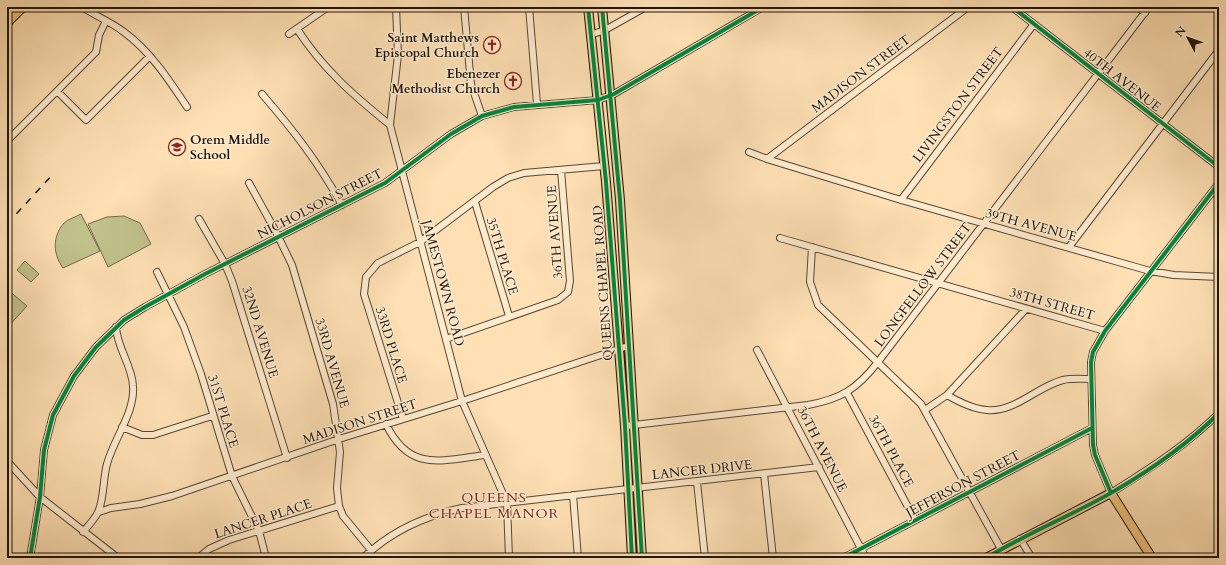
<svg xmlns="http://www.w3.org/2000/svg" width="1226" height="565" font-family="Cardo,serif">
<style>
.green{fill:#c1c28c;stroke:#706b4c}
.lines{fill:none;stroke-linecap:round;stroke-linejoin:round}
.minor-casing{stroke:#564736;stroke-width:8}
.major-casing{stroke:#1e140c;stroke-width:10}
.minor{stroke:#feebce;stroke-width:6}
.major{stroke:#efc07a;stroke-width:8}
.rail{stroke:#1e140c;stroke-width:1.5;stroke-dasharray:7 7;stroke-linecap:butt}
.cycleway-casing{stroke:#feebce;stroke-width:6}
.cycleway{stroke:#00873e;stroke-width:4}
.labels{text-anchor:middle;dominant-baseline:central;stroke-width:3;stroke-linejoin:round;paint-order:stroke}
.poi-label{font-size:13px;font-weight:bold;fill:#1e140c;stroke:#feebce;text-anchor:end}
.street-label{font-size:13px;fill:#1e140c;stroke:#feebce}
.neighbourhood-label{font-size:14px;letter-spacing:1px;fill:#7a1f14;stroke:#feebce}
</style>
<rect width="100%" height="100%" fill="#fee0b4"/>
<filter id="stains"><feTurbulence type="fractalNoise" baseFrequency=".005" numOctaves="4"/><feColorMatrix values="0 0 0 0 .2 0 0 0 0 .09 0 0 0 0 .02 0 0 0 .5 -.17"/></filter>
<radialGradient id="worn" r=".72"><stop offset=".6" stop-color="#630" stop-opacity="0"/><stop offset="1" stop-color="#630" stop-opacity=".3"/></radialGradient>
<!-- green -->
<path class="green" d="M81,214L100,251L63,268C53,254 52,237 64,223C68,219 76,217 81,214Z
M124,216L140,223L151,244L108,267L88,224L107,217Z
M25,261L39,274L31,282L17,270Z
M7,289L27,306L7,328Z"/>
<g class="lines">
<!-- minor casing -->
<g class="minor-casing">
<path id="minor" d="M82,7C96,16 111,22 124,32C151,52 169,80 187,107
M396,7L398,55L390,125L462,401L507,503L509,558
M464,7L471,84L482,116
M529,7L537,104
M1012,7L1219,167
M1138,7L1145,13
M297,29C323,69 353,95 390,125
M289,34L328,7
M590,35L605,30L646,7
M57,91L86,120L150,56
M262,94C294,131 318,162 342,205
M7,141L96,52L99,35L106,21
M749,152L770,160L901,200L1150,271L1174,275L1219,277
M767,159L968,7
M249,183L276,232L292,265L333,404L340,452L337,488L339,506L343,516L371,550
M1219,183L1105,331L1093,352L1091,362L1093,445L1095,455L1111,493C1149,469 1187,445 1219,413
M901,200L1034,24
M475,202L509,316
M199,219L225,264L232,281L287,458
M780,238L1105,331
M812,247L810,282L818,305L921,404L1001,549
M1069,247L1219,50
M157,272L184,327L201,374L232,476L259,531L266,558
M446,339L558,300L568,292L570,281L561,170
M757,350L866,558
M847,393L915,520
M947,395C959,402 973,409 987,410C1014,413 1038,386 1063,380C1072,378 1081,379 1090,379
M925,410L947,395L1026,309
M403,419L364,294L366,277L378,263L420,242L493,187L508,178L524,173L604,166
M386,424C409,472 440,461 485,455
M625,426L808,405C841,399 857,389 878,362L1149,7
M122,427L142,435H153L212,416
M7,461L40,497L118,558
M764,474L773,558
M697,482L705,558
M573,495L578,558
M99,512L111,508L140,504L172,496L339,439L462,401L628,346
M83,532C88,526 95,519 98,512C104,501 103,477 107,464C114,438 135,413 133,386C132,365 117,348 116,327
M1020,539L1032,558
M30,558L40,497L44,450L53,415L74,376L96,347L124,320L145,307L205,274L385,183L451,134L482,116L514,107L598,100L614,94L763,7
M198,558L209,549L229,540L339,506
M363,558C391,531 424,516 462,508L819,467
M843,558L1092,428"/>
</g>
<!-- major casing -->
<g class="major-casing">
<path id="major" d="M588,7L606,182L625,426L632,558
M602,7L620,200L642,558
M7,23L23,7
M986,558L1111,493L1152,558"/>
</g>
<!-- minor -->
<use href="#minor" class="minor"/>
<!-- major -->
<use href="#major" class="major"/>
<!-- rail -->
<path class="rail" d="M7,224L54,173"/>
<!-- cycleway casing -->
<g class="cycleway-casing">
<path id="cycleway" d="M588,7L606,182L625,426L632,558
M602,7L620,200L642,558
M1012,7L1219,167
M1111,493L1095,455L1093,445L1091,362L1093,352L1105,331L1219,183
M30,558L40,497L44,450L53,415L74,376L96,347L124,320L145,307L205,274L385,183L451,134L482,116L514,107L598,100L614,94L763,7
M843,558L1092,428
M986,558C1026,534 1070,516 1111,493C1149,471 1188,444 1219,413"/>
</g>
<!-- cycleway -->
<use href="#cycleway" class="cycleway"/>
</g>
<!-- icons -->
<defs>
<g id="church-ring" transform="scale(0.9)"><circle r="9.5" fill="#feebce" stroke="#8f2418" stroke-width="1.5"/><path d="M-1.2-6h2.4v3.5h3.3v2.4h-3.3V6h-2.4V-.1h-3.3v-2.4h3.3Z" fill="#8f2418"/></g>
<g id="school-ring" transform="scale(0.9)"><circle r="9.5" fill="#feebce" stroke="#8f2418" stroke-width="1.5"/><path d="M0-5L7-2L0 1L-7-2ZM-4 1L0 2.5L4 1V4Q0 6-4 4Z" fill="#8f2418"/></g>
</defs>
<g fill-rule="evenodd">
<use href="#church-ring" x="492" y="45"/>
<use href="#church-ring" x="513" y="81"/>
<use href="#school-ring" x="177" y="147"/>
</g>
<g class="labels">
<!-- poi labels -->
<g class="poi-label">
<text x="479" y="38">Saint Matthews<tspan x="479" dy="15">Episcopal Church</tspan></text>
<text x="500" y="74">Ebenezer<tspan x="500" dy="15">Methodist Church</tspan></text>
<text x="190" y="140" text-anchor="start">Orem Middle<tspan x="190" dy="15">School</tspan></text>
</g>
<!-- street labels -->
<g class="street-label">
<text transform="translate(861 74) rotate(-37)">MADISON STREET</text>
<text transform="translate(1122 80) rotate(38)">40TH AVENUE</text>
<text transform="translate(958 105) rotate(-53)">LIVINGSTON STREET</text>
<text transform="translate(320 204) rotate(-27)">NICHOLSON STREET</text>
<text transform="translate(1031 225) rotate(15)">39TH AVENUE</text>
<text transform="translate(555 232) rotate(-94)">36TH AVENUE</text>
<text transform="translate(502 256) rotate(73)">35TH PLACE</text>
<text transform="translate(443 283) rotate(75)">JAMESTOWN ROAD</text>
<text transform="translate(603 283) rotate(-94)">QUEENS CHAPEL ROAD</text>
<text transform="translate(923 285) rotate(-53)">LONGFELLOW STREET</text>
<text transform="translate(1052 304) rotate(16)">38TH STREET</text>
<text transform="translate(260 332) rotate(73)">32ND AVENUE</text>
<text transform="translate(391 345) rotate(73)">33RD PLACE</text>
<text transform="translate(332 363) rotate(74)">33RD AVENUE</text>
<text transform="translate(223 411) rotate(73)">31ST PLACE</text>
<text transform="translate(360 422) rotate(-18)">MADISON STREET</text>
<text transform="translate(822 449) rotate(63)">36TH AVENUE</text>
<text transform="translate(891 451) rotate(62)">36TH PLACE</text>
<text transform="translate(702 470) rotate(-6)">LANCER DRIVE</text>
<text transform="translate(963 484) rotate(-28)">JEFFERSON STREET</text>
<text transform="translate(263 519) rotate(-18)">LANCER PLACE</text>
</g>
<!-- neighbourhood labels -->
<g class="neighbourhood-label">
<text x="494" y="497">QUEENS<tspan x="494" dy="16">CHAPEL MANOR</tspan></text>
</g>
</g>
<!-- margin -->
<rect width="1226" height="565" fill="none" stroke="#fee0b4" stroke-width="24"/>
<rect x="8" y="8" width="1210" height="549" fill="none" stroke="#1e140c" stroke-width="2"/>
<rect x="12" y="12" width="1202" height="541" fill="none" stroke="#1e140c"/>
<!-- north arrow -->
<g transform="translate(1188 38) rotate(311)" stroke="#feebce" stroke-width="3" paint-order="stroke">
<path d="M0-3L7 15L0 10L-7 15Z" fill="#1e140c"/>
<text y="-6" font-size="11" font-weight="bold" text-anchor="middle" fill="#1e140c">N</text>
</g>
<rect width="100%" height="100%" filter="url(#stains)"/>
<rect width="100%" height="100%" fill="url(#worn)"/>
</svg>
